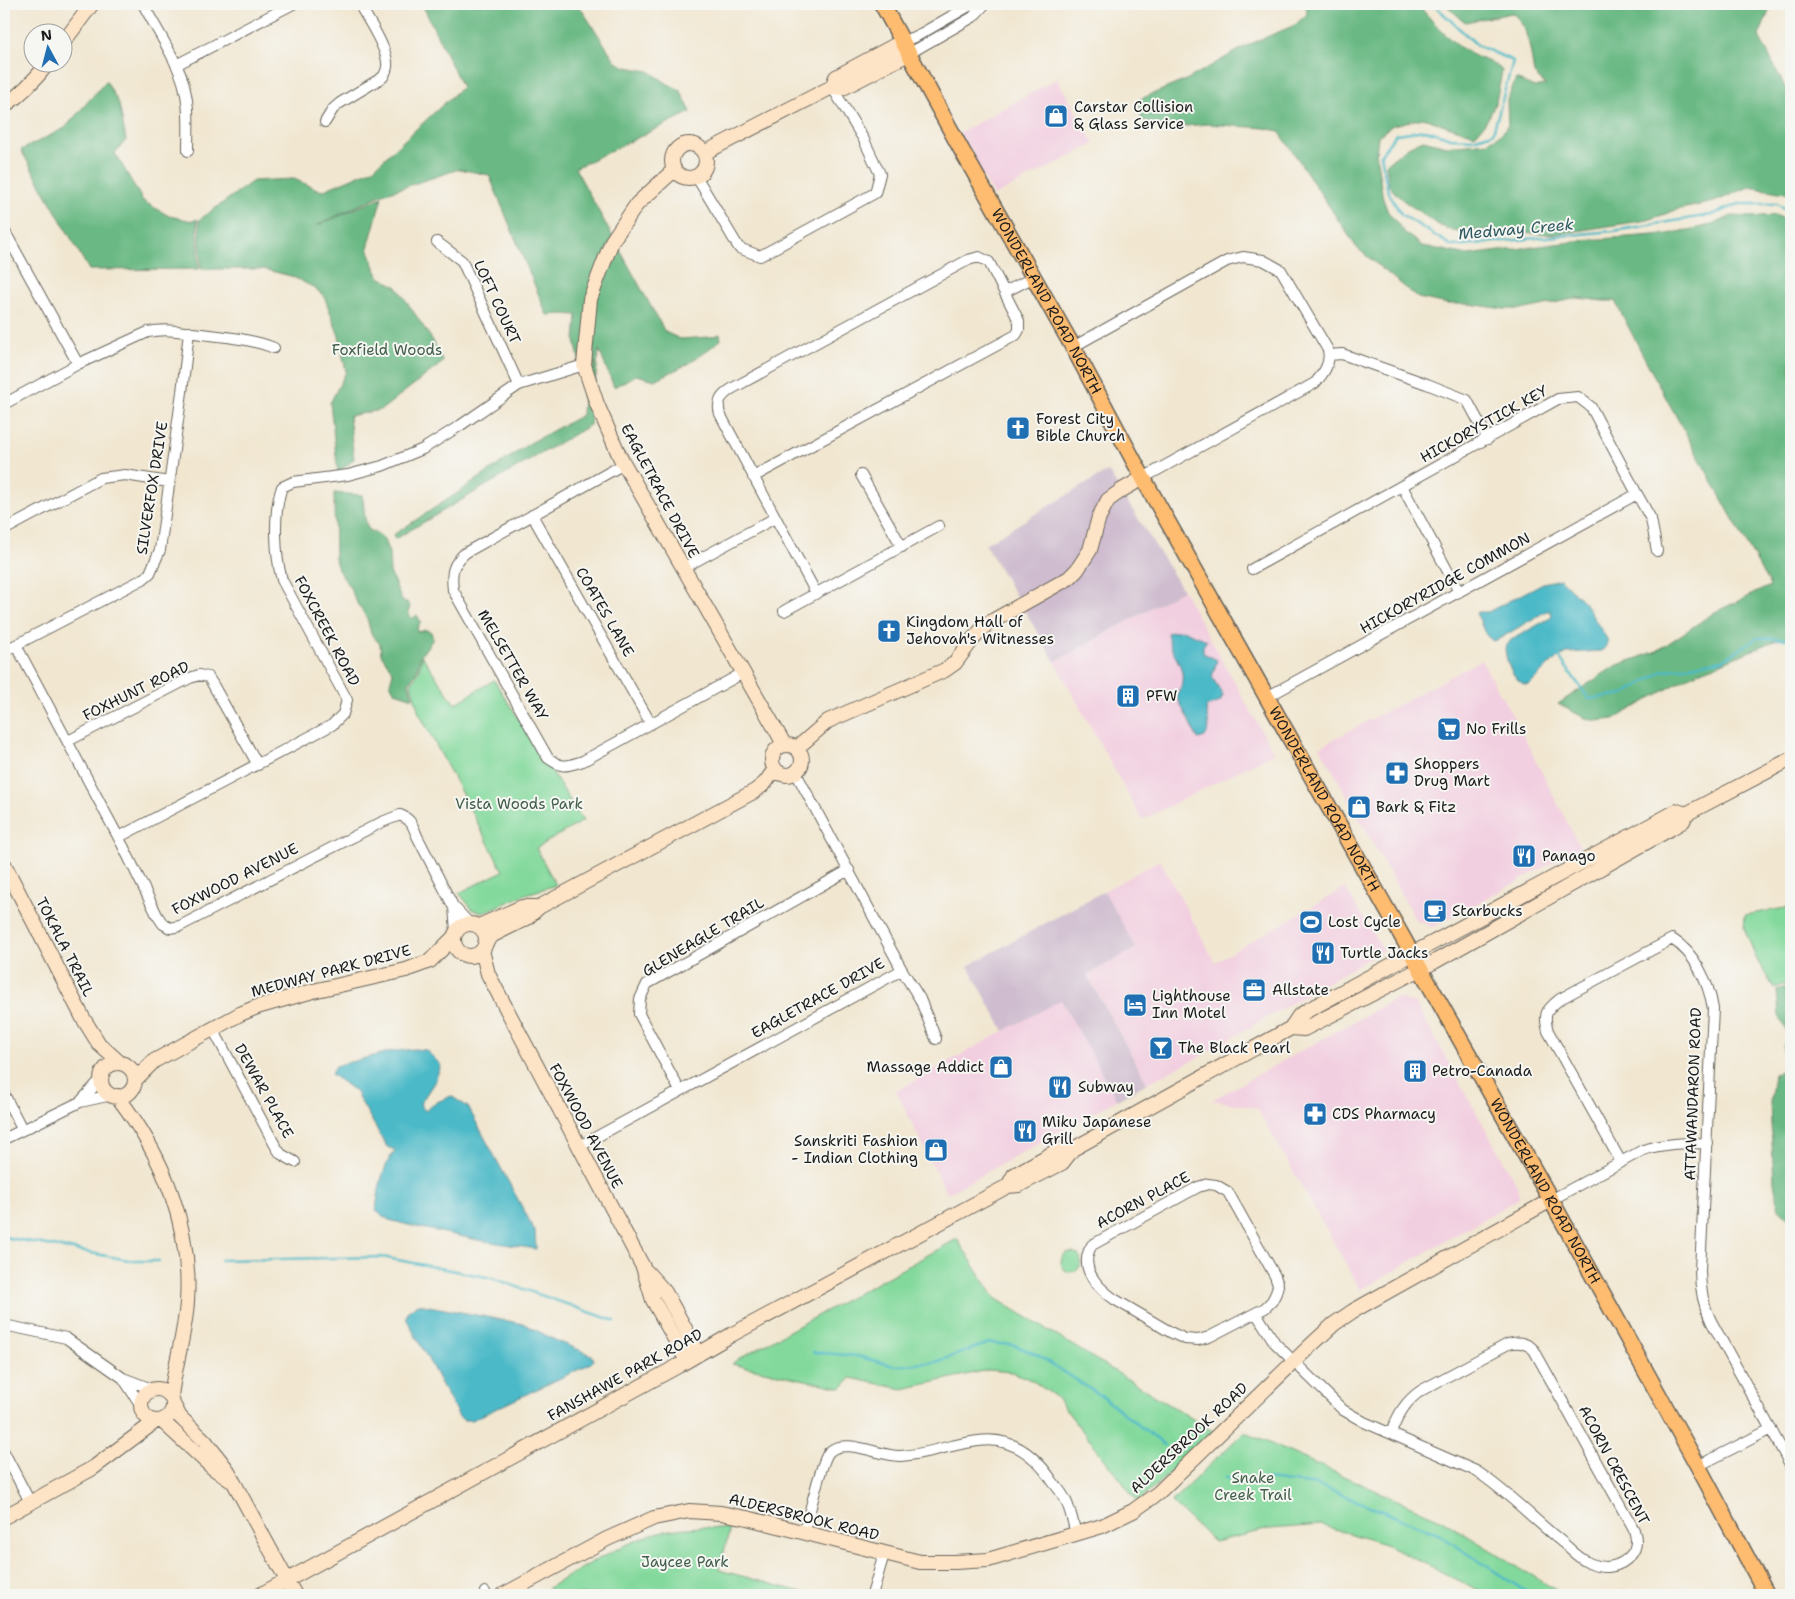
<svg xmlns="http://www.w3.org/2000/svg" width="1795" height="1599" font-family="'Shantell Sans',sans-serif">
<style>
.built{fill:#f2cfe0}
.industrial{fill:#cfbdcf}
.green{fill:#83d99c;stroke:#507a5c}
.forest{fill:#6ab984;stroke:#436a50}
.water{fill:#4cb9c7;stroke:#346a72}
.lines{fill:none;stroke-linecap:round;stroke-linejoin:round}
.stream{stroke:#4cb9c7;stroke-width:2.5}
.street-casing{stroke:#67635b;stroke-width:12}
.secondary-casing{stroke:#67635b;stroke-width:16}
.primary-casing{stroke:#67635b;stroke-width:18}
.street{stroke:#fff;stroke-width:10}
.secondary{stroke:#fee4c6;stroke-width:14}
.primary{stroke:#fdbc70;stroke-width:15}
.labels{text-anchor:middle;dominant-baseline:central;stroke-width:4;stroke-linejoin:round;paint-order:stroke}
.poi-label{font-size:15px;fill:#1c1c1c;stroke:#f6f6f2;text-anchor:start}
.street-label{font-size:15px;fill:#1c1c1c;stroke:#f6f6f2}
.park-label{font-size:15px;fill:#405e49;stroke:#f6f6f2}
.water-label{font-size:16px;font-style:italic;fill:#2f5b60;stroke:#f6f6f2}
</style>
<rect width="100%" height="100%" fill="#f6f6f2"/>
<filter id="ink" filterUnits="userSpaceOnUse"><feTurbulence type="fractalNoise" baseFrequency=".02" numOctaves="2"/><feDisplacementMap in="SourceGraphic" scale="10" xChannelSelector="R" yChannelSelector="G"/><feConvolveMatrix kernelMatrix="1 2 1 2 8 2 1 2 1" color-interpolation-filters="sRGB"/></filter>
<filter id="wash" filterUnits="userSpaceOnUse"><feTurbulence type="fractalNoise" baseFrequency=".0096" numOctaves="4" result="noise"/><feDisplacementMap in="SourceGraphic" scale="20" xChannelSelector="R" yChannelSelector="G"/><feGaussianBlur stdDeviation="1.12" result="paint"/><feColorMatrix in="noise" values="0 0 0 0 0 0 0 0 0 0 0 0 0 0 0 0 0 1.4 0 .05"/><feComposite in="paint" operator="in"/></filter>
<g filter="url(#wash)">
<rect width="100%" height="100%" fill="#f1e7d1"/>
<!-- built -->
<path class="built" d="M1057,79L1094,144L994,196L959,133Z
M1183,590L1274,753L1142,820L1055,662Z
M1481,660L1518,725L1580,848L1433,927L1416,921L1320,747Z
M1160,860L1215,962L1345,888L1383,950L1195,1059L1147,1083L1087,975L1135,948L1104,891Z
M1397,998L1416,1004L1518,1187L1519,1198L1361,1290L1257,1108L1212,1100Z
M1061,999L1117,1100L947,1194L896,1091Z"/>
<!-- industrial -->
<path class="industrial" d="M1108,471L1183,590L1055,662L985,544Z
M1104,891L1136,948L1087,975L1147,1083L1117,1100L1061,1000L1004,1031L968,966Z"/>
<!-- green -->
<path class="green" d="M422,656L455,704L494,680L583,821L536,848L556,885L526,894L483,913L473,910L459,893L503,871L419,713L411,684L418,673Z
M1791,907V982L1774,988L1758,962L1744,928L1745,915Z
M957,1239L995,1298L1214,1432L1138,1502L1056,1397L1033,1381L1013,1372L988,1370L903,1389L851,1378L842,1388L732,1364L738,1359Z
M1061 1262a10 10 0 1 1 20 0a10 10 0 1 1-20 0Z
M1244,1432L1440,1519L1564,1595H1488L1388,1545L1321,1525L1270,1529L1214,1542L1171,1502Z
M703,1527L730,1529L719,1570L813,1595H552L548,1588C581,1569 614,1548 650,1535C667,1529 685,1528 703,1527Z"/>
<!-- forest -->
<path class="forest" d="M422,4H578L616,62L626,67L649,71L668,84L680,90L691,112L575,168L665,332L680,339L710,337L720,334L721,340L688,364L655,380L636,375L614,387L599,350L590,425L395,539L393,535L465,488L530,443L582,415L584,380L575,341L577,315L561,314L547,315L489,175L459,169L383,194L316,226L382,197L368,248L378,276L397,287L433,341L443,362L381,410L349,416L354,459L338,473L330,403L346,372L339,336L324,296L313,287L291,276L263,269H201L199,220L253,181L294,179L322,191L373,169L462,87Z
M1306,4H1417C1434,22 1452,46 1475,56C1485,61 1497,63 1502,71C1497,99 1495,114 1475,135L1423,118L1393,125L1378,136L1376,155L1383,199L1388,212L1405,233L1422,246L1468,255L1587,240L1668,234L1712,225L1732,216L1750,217L1775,215L1791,222V638L1777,640L1692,675L1614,719L1596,721L1583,717L1558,704L1615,666L1657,651L1715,612L1770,586L1655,378L1615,301H1602L1578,298L1526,309H1504L1469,304H1448L1418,298L1357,248L1279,131L1264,128L1207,124L1164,128L1142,120L1138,100L1186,80L1248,45L1295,25L1307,14Z
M1447,4H1772L1759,36L1791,99V194L1749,187L1714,202L1676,210L1648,220L1556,234L1510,233L1494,230L1454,231L1438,225L1400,198L1389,186L1386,164L1408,147L1423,140L1447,146L1488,142L1500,135L1508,125L1507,100L1516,79L1534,87L1546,85L1534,74C1531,56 1529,25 1512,13L1465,22L1449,8Z
M106,81L119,104L126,140L115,153L143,201L169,216L193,221L197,219L199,269L89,270L21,150L65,128Z
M334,493L362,495C365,507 363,519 369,530L378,534L384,540L389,553L390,572L402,601L407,602L410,607L408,612L412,619L417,615L421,622L417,628L418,632L426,630L431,632L433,639L421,655L416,673L409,683L413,698L395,692L390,683L393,672L381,654L380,644L371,634L367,618L358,605L349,586L338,570L335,559Z
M1791,985V1220L1779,1209L1774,1182L1770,1103L1774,1074L1787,1068L1783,1048L1788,1033L1779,1016L1777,990Z"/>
<!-- water -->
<path class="water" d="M1560,579L1584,602L1607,639C1608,645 1606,647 1601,651L1567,653L1553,661L1530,684L1525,685C1512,678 1506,662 1505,648L1511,640L1552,617L1551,611H1546L1499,639L1493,641C1481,634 1483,622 1476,614L1477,612H1488L1543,583Z
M1182,630L1207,640L1203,646V653L1217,660L1212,677L1223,695L1220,702L1206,707L1209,729L1205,737L1198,739L1177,697C1192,665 1171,661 1167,633Z
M414,1049L426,1050L441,1065L435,1081L420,1104L425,1111L437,1102L451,1096L468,1107L535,1231L536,1249L478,1240L412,1226L389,1220L376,1211C379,1187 381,1170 395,1150L387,1147L355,1091L331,1074L335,1066L389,1052Z
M418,1304L524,1324L555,1340L592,1355L594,1360L590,1364L472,1420H464L459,1417L406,1318L408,1311Z"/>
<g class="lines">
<!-- stream -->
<path class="stream" d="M1433,4L1477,45L1513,61L1493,133L1473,139L1451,138L1426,130L1396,134L1381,154L1388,192L1401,214L1452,246L1613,231L1711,215L1739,204H1777L1791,212
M1559,657L1589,699L1624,694L1663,671L1723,660L1757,638L1791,639
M4,1237L134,1261H159
M221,1260L382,1257L492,1278L615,1321
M813,1352L857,1356L895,1366L936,1362L989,1343L1014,1345L1038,1355L1104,1398L1164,1445
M1225,1478L1266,1479L1318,1485L1438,1534L1531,1595"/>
</g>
</g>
<g filter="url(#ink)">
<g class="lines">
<!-- street casing -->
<g class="street-casing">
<path id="street" d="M143,4C155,27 181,66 185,90C190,110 188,131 188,151
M903,41L917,36L969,6L975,4
M910,53L973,17L985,4
M176,65L293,4
M325,122L333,109L340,103L383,77C386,72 388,68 387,62C386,46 367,18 359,4
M696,176L739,248L760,256L875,193L880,174L864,140L832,87
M4,230L78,364
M437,242L462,261L519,385
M1005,292L1034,277
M1073,347L1227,261L1243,257L1263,260L1281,270L1328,350C1331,363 1324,373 1315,383L1143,478
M1329,355L1342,354L1427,384L1467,400L1488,439
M4,404L78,364L148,332C167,328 184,332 202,334C227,337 251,339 274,348
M624,464L465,553C452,565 451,573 453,590L548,758C563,769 566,766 583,761L743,673
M861,475L902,547
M753,477L1016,335L1019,330V321L989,262L979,257L968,260L733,388C722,395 716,401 720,414L816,593
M1402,486L1459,592
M532,515L651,724
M4,530L101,478L125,475L169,482
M683,568L775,518
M1252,569L1558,399L1578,397L1591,407L1637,494L1651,519L1657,551
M784,611L939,526
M16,645L123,846L157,915L163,924L170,928L180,926L382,822L400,815C411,819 413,826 417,836L453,906L470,924
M4,651L143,579L150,573L160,550L182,392L189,332
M1267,697L1637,494
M68,741L190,678L199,675L208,677L212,683L258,765
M119,837L332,725L343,714L347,700L282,580C275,555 273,512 282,487L293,482L348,475L382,466L423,449L461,425L519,385L584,365
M454,907L456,931
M902,970L920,999L936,1039
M213,1029L276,1147L281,1154L295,1162
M680,1091L639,1014L640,999L647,984L849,870
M4,1094L22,1129
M80,1102L101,1079
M4,1139L80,1102L112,1095
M578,1147L902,970L796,773
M1621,1162L1548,1031C1543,1014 1546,1010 1560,999L1672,939C1695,953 1709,983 1713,1009L1700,1270C1700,1289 1703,1305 1711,1321L1791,1466
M1208,1184L1216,1185L1228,1192L1275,1276L1278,1285L1276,1293L1272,1301L1265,1308L1209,1337L1198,1340L1185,1339L1172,1333L1114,1299C1096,1286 1078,1267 1092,1245L1198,1187Z
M1551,1200L1643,1150C1665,1143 1685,1143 1707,1143
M1256,1313L1275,1343L1343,1410L1364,1422L1476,1471C1507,1491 1533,1519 1562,1542C1570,1549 1579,1559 1589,1563C1603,1570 1620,1568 1631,1555C1637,1548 1637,1539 1634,1530L1534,1350C1527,1343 1518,1341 1508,1344L1422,1390C1405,1401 1398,1415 1391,1433
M4,1325L66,1338L123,1378L152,1389
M123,1378L140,1404
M4,1452L30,1502
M1698,1466L1771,1429
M804,1532C809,1517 821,1461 829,1452C844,1437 880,1456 899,1456C926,1455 951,1444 978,1441C1012,1436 1036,1456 1053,1482C1058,1488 1063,1494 1066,1501C1071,1511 1073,1523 1076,1534
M485,1592L486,1595
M872,1595L884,1554"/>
</g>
<!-- secondary casing -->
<g class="secondary-casing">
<path id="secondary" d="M62,44L92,4
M832,87L836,77L903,41
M4,106C22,94 35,80 49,62
M672 161a17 17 0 1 1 34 0a17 17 0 1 1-34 0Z
M704,153L832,87L843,88L910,53
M674,170L637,204L612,241L590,299L584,365L597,404L620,457L784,744
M772 760a15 15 0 1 1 30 0a15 15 0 1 1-30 0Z
M797,748L828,721L945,670L955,663L972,640L987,624L1069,578L1077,570L1090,550L1099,517L1108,500L1122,490L1143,478
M4,864L83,1018L99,1044L120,1063
M454 940a16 16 0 1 1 32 0a16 16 0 1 1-32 0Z
M479,926L522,907H539
M485,943L493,935L527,918L539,907L755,791L765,783L775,769
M482,950L488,974L643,1267L653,1300L687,1361
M1291,1028L1304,1029L1434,962L1670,829L1683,821L1686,814L1791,759
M101 1080a17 17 0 1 1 34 0a17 17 0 1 1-34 0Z
M135,1080L154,1061L240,1014L257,1007L313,991L406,970L430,961L454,937
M117,1096C163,1155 192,1227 187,1302C185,1334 175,1364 171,1396
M1008,1186L1014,1175L1058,1150L1073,1149
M646,1271L665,1292L699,1354
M141 1405a16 16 0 1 1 32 0a16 16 0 1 1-32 0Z
M173,1404L180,1417L205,1441L226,1468L295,1595
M162,1421L213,1468L230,1480
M4,1517L93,1468L156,1421
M260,1595L678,1366L731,1335L1008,1186L1019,1185L1062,1163L1073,1149L1291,1028L1299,1016L1308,1010L1677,811L1686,814
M503,1595L607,1539L654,1518L689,1511L721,1513L747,1518L920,1562H955L988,1560L1102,1526L1133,1511L1158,1493L1309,1347L1334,1324L1353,1311L1551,1200"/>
</g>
<!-- primary casing -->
<g class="primary-casing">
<g id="primary">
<path id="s1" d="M882,4L961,149L1073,347L1143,478L1551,1200L1698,1466L1767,1595"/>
</g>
</g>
<!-- street -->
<use href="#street" class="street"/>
<!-- secondary -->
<use href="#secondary" class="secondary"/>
<!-- primary -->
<use href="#primary" class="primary"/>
</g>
</g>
<!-- icons -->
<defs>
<g id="shop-square" transform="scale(1.25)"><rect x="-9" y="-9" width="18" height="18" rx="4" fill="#1f6fb2" stroke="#f6f6f2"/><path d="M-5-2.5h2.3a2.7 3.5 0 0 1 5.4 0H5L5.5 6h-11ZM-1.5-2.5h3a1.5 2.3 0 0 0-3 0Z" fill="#fff"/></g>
<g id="church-square" transform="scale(1.25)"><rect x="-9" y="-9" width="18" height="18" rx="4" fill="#1f6fb2" stroke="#f6f6f2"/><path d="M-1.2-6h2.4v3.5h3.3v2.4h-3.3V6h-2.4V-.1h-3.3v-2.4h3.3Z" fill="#fff"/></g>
<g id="building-square" transform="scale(1.25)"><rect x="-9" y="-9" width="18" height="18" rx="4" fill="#1f6fb2" stroke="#f6f6f2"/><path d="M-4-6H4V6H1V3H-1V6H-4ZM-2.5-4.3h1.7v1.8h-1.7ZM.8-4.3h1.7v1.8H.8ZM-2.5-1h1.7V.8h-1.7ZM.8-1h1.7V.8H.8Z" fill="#fff"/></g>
<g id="supermarket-square" transform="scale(1.25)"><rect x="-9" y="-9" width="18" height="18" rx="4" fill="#1f6fb2" stroke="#f6f6f2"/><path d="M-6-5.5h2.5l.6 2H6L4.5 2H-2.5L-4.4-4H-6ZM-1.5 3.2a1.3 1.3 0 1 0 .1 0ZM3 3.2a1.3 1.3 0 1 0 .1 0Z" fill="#fff"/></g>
<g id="pharmacy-square" transform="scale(1.25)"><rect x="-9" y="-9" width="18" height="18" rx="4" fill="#1f6fb2" stroke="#f6f6f2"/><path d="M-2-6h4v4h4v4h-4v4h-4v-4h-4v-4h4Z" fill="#fff"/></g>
<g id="restaurant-square" transform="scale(1.25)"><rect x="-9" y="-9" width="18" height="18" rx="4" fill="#1f6fb2" stroke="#f6f6f2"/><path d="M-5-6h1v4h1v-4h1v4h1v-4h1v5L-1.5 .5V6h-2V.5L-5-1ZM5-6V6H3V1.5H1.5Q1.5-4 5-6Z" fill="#fff"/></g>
<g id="cafe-square" transform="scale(1.25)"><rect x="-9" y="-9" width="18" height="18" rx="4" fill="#1f6fb2" stroke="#f6f6f2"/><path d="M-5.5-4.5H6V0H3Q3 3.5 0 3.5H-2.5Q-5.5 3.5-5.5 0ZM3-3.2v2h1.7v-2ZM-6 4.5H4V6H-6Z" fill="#fff"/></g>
<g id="stadium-square" transform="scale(1.25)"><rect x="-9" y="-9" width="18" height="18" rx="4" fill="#1f6fb2" stroke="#f6f6f2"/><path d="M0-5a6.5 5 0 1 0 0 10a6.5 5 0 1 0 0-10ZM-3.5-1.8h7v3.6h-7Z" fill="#fff"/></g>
<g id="office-square" transform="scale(1.25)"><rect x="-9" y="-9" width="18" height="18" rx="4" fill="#1f6fb2" stroke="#f6f6f2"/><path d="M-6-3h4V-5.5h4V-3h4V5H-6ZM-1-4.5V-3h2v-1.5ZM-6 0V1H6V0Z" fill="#fff"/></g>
<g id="hotel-square" transform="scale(1.25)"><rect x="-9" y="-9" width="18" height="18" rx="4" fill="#1f6fb2" stroke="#f6f6f2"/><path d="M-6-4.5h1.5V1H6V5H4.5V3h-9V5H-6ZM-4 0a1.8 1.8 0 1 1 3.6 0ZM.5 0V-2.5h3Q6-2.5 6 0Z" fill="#fff"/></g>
<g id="bar-square" transform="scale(1.25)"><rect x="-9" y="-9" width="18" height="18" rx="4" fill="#1f6fb2" stroke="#f6f6f2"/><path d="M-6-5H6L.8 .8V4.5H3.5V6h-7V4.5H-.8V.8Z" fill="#fff"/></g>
</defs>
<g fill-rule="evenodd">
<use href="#shop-square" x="1056" y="116"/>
<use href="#church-square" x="1018" y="428"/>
<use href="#church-square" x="889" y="631"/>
<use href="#building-square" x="1128" y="696"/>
<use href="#supermarket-square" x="1449" y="729"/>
<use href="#pharmacy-square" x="1397" y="773"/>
<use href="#shop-square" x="1359" y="807"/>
<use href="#restaurant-square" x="1524" y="856"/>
<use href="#cafe-square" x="1435" y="911"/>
<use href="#stadium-square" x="1311" y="922"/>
<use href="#restaurant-square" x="1323" y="953"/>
<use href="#office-square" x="1254" y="990"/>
<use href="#hotel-square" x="1135" y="1005"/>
<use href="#bar-square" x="1161" y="1048"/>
<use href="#shop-square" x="1001" y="1067"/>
<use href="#building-square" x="1415" y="1071"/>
<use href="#restaurant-square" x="1060" y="1087"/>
<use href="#pharmacy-square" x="1315" y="1114"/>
<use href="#restaurant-square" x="1025" y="1131"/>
<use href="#shop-square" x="936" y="1150"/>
</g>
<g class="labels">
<!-- poi labels -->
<g class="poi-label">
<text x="1074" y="107">Carstar Collision<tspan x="1074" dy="17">&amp; Glass Service</tspan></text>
<text x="1036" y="419">Forest City<tspan x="1036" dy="17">Bible Church</tspan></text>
<text x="906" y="622">Kingdom Hall of<tspan x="906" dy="17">Jehovah's Witnesses</tspan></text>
<text x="1146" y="696">PFW</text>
<text x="1466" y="729">No Frills</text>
<text x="1414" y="764">Shoppers<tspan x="1414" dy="17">Drug Mart</tspan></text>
<text x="1376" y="807">Bark &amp; Fitz</text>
<text x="1542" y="856">Panago</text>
<text x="1452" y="911">Starbucks</text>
<text x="1328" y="922">Lost Cycle</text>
<text x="1340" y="953">Turtle Jacks</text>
<text x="1272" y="990">Allstate</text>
<text x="1152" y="996">Lighthouse<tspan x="1152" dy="17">Inn Motel</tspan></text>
<text x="1178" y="1048">The Black Pearl</text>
<text x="984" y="1067" text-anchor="end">Massage Addict</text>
<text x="1432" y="1071">Petro-Canada</text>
<text x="1078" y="1087">Subway</text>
<text x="1332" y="1114">CDS Pharmacy</text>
<text x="1042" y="1122">Miku Japanese<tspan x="1042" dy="17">Grill</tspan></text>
<text x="918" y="1141" text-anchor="end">Sanskriti Fashion<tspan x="918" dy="17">- Indian Clothing</tspan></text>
</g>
<!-- street labels -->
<g class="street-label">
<text transform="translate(497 302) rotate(65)">LOFT COURT</text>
<text stroke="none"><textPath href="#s1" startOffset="340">WONDERLAND ROAD NORTH</textPath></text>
<text transform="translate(1484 424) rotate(-29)">HICKORYSTICK KEY</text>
<text transform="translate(152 488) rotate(-81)">SILVERFOX DRIVE</text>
<text transform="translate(660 491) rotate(62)">EAGLETRACE DRIVE</text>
<text transform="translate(1445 583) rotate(-29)">HICKORYRIDGE COMMON</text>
<text transform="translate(605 612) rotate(60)">COATES LANE</text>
<text transform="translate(327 631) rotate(62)">FOXCREEK ROAD</text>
<text transform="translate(513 665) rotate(60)">MELSETTER WAY</text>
<text transform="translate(136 691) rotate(-26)">FOXHUNT ROAD</text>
<text stroke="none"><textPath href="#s1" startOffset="910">WONDERLAND ROAD NORTH</textPath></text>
<text transform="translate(235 879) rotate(-27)">FOXWOOD AVENUE</text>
<text transform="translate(703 937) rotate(-31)">GLENEAGLE TRAIL</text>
<text transform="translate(65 947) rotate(63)">TOKALA TRAIL</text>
<text transform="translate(331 971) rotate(-15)">MEDWAY PARK DRIVE</text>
<text transform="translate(818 998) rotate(-29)">EAGLETRACE DRIVE</text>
<text transform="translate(264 1091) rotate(61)">DEWAR PLACE</text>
<text transform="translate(1693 1094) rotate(-88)">ATTAWANDARON ROAD</text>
<text transform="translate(586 1126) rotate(62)">FOXWOOD AVENUE</text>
<text stroke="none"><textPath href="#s1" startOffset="1360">WONDERLAND ROAD NORTH</textPath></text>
<text transform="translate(1143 1200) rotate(-28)">ACORN PLACE</text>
<text transform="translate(625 1375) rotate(-29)">FANSHAWE PARK ROAD</text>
<text transform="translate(1189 1438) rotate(-43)">ALDERSBROOK ROAD</text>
<text transform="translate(1614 1465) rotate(62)">ACORN CRESCENT</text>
<text transform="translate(804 1517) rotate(14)">ALDERSBROOK ROAD</text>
</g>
<!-- park labels -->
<g class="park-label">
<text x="387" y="350">Foxfield Woods</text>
<text x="519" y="804">Vista Woods Park</text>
<text x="1253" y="1478">Snake<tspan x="1253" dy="17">Creek Trail</tspan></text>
<text x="685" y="1562">Jaycee Park</text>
</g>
<!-- water labels -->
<g class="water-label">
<text transform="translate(1516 229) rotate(-5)">Medway Creek</text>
</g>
</g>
<!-- margin -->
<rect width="1795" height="1599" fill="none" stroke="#f6f6f2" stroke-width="20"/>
<!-- north arrow -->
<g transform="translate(48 48) rotate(353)"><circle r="24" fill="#f6f6f2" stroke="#9f9f9c"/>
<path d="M0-4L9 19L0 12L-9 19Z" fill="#1f6fb2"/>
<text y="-8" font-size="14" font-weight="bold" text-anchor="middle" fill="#1c1c1c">N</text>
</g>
</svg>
